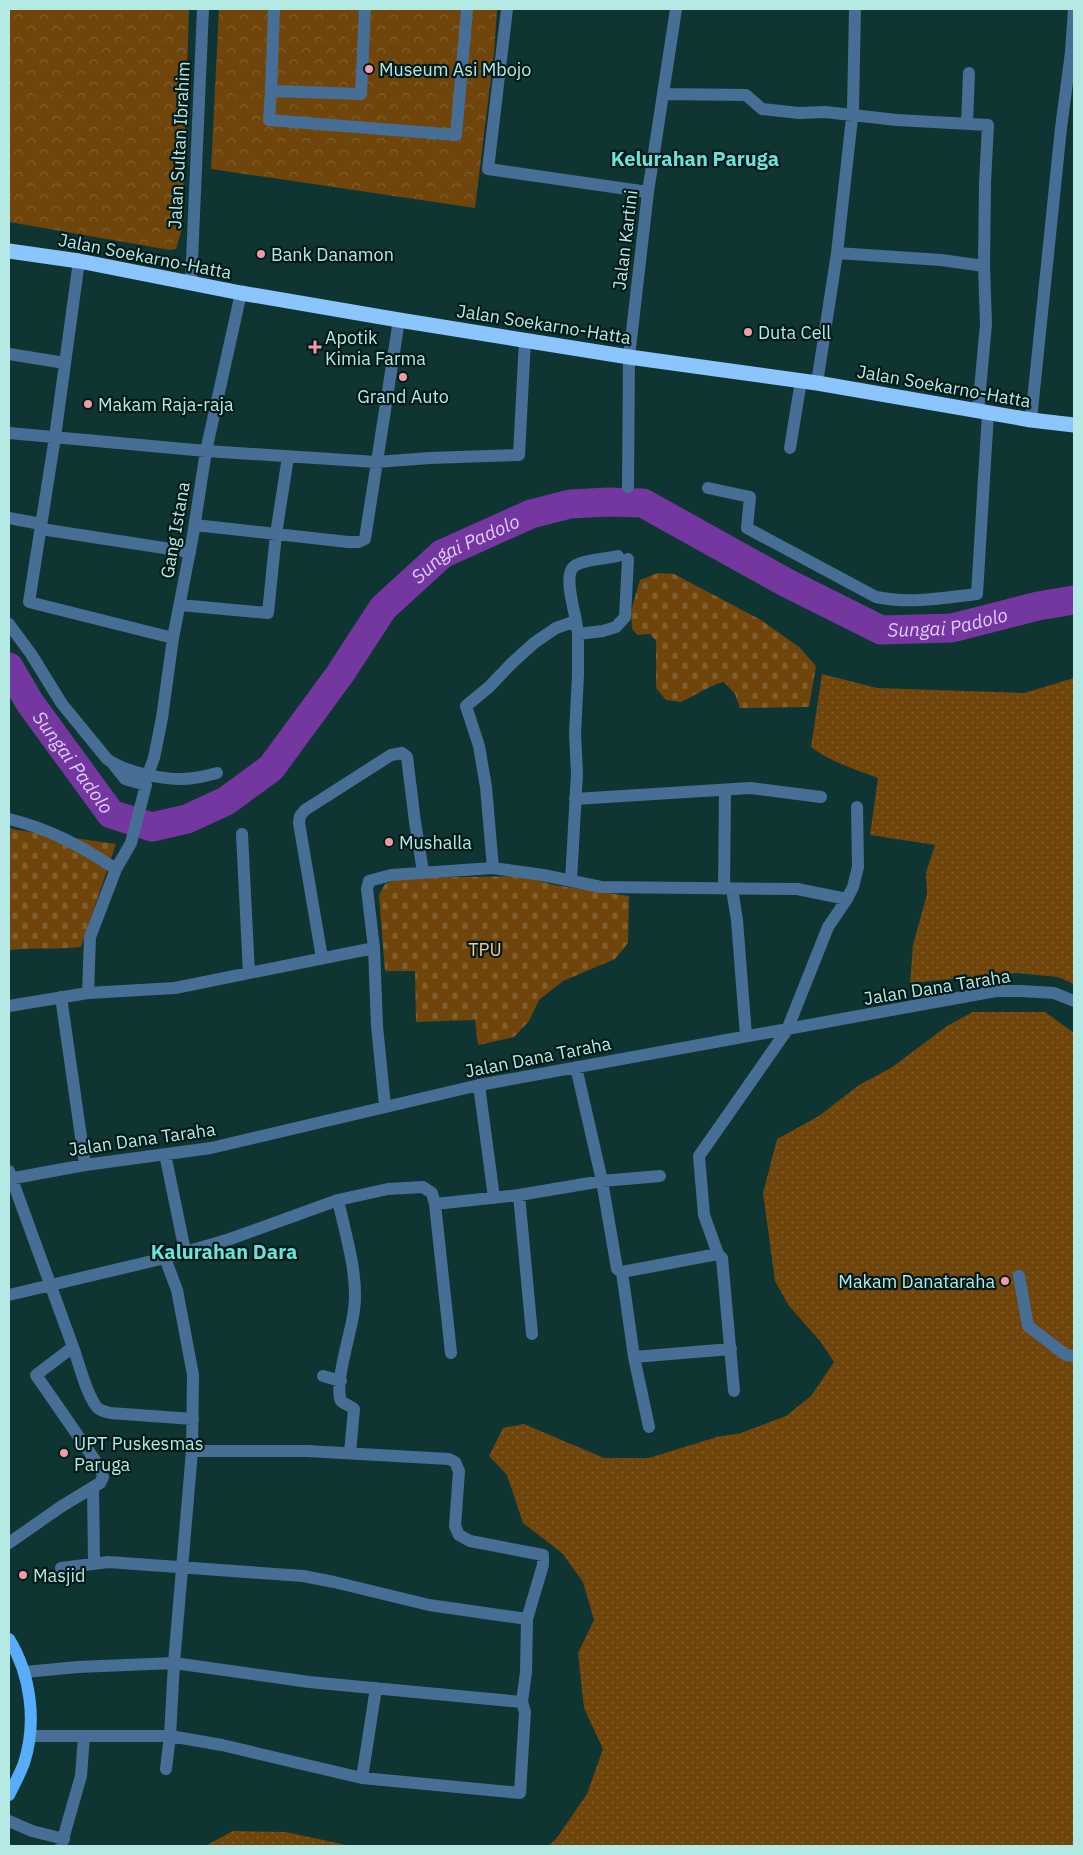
<svg xmlns="http://www.w3.org/2000/svg" width="1083" height="1855" font-family="'IBM Plex Sans',sans-serif">
<style>
.grass{fill:url(#grass-dots)}
.forest{fill:url(#forest-crowns)}
.cemetery{fill:url(#cemetery-stones)}
.lines{fill:none;stroke-linecap:round;stroke-linejoin:round}
.river{stroke:#73379f;stroke-width:29}
.minor{stroke:#476e94;stroke-width:12}
.major{stroke:#57adfb;stroke-width:12}
.highway{stroke:#8bc5fd;stroke-width:15}
.poi-dot{fill:#f39aaa;stroke:#011a19;stroke-width:2}
.labels{text-anchor:middle;dominant-baseline:central;stroke-width:4.5;stroke-linejoin:round;paint-order:stroke}
.poi-label{font-size:18px;fill:#b5eae4;stroke:#011a19;text-anchor:start}
.street-label{font-size:18px;fill:#b5eae4;stroke:#011a19}
.park-label{font-size:18px;fill:#f5c99b;stroke:#011a19}
.water-label{font-size:19px;font-style:italic;fill:#e3c7fd;stroke:#011a19}
.quarter-label{font-size:20px;font-weight:bold;fill:#6ce3d9;stroke:#011a19}
</style>
<defs>
<pattern id="grass-dots" width="8" height="8" patternUnits="userSpaceOnUse" patternTransform="scale(1.25)"><rect width="8" height="8" fill="#6f450b"/><path d="M2 2h.1M6 6h.1" fill="none" stroke="#81602e" stroke-width="1.8" stroke-linecap="round"/></pattern>
<pattern id="forest-crowns" width="20" height="18" patternUnits="userSpaceOnUse" patternTransform="scale(1.25)"><rect width="20" height="18" fill="#6f450b"/><path d="M2 6a3 3 0 1 1 6 0M12 15a3 3 0 1 1 6 0" fill="none" stroke="#81602e"/></pattern>
<pattern id="cemetery-stones" width="16" height="16" patternUnits="userSpaceOnUse" patternTransform="scale(1.25)"><rect width="16" height="16" fill="#6f450b"/><path d="M2 7V4a2 2 0 0 1 4 0v3zM10 15v-3a2 2 0 0 1 4 0v3z" fill="#81602e"/></pattern>
</defs>
<rect width="100%" height="100%" fill="#0e3532"/>
<!-- grass -->
<path class="grass" d="M822,674L877,688L1024,693L1074,678V984L1058,977L1017,973L910,983L913,945L927,894L926,873L935,845L870,835L878,778C854,769 831,762 811,747Z
M973,1012H1045L1074,1033V1846H548L556,1839L587,1794L603,1749L584,1708L578,1653L594,1620L583,1582L562,1553L523,1523L507,1475L489,1456L503,1428L524,1424L604,1458H649L717,1437L741,1433L786,1416L811,1396L834,1362L820,1341L789,1306L775,1281L763,1193L777,1139L819,1116L859,1085L891,1068L947,1026Z
M233,1831L286,1832L351,1846H205Z"/>
<!-- forest -->
<path class="forest" d="M9,9H189L182,228L176,249L170,250L9,222Z
M219,9H497L494,53L475,208L211,169Z"/>
<!-- cemetery -->
<path class="cemetery" d="M658,573L674,574L761,620L799,647L816,666L809,707L740,708L735,694L724,682L716,684L681,702L666,700L656,688V641L650,634L638,635L632,629L631,611L640,580Z
M9,828L17,830L116,844L81,947C57,950 33,947 9,950Z
M525,876L554,885L629,896L628,943L615,959L563,981L539,1000L529,1021L514,1037L478,1045L475,1020L416,1022L415,971H385L379,895L385,884L400,878Z"/>
<g class="lines">
<!-- river -->
<path class="river" id="s1" d="M9,667L30,703L111,814L152,827L187,819L226,801L271,768L340,674L383,608L442,554L531,514L570,504L608,502L643,503L785,582L881,630L952,628L1038,606L1074,600"/>
<!-- minor -->
<path class="minor" d="M274,9L271,91L361,94L365,9
M507,9L488,169L648,192
M271,91L269,120L456,135L467,9
M663,94L746,95L762,109L799,113L825,112L897,120L988,125L985,183L984,266
M967,124L969,73
M837,253L941,260L984,266L986,324L978,411
M79,261L55,437L29,602L173,638
M191,283L203,9
M9,354L65,363
M817,383L837,253L853,109L855,9
M1031,420L1061,128L1071,52L1074,9
M9,433L206,451L376,462L430,458L519,455L525,340
M790,448L801,381
M628,487L629,357L648,192L676,9
M708,488L750,497L747,528L876,597C910,604 943,598 977,594L988,413
M9,518L41,524
M195,525L348,542H359L365,539L399,320
M41,529L190,552
M180,605L268,613L276,534L288,457
M576,621C574,608 562,572 576,565C588,559 605,559 618,556
M9,624L31,654L62,704L107,759C126,773 171,782 194,778C202,777 209,775 217,773
M148,774L154,758L162,718L173,638L193,535L206,451L241,293
M575,799L750,788L821,797
M9,819C50,829 81,846 116,869
M242,834L249,973
M493,868L486,787L479,746L466,706L489,687L512,663L534,643L556,628L576,621L578,634
M571,881L577,773L575,733L578,675V634L603,631L616,627L625,617L628,559
M724,889L725,790
M732,889L737,920L746,1036
M374,948L377,1026L385,1106
M322,958L299,823L300,816L305,810L391,755L402,753L407,757L415,822L423,872
M88,993L90,937L116,869L131,843L146,785L125,779L114,765
M61,997L85,1165
M9,1006L88,993L175,988L374,948L367,889L369,881L391,875L493,868L543,875L601,887L797,889L847,899
M576,1067L602,1181L617,1269L622,1272L718,1254L722,1258L734,1391
M479,1085L494,1198
M165,1154L185,1251
M9,1171L73,1347L36,1375L101,1469L103,1477L100,1483L62,1506L9,1543
M9,1179L85,1165L211,1148L479,1085L996,991H1021L1054,993L1074,1001
M519,1195L532,1334
M338,1200C345,1233 359,1276 354,1310C351,1334 336,1376 340,1398C340,1403 350,1405 354,1409L350,1453
M435,1204L451,1353
M718,1254L704,1215L699,1156L787,1030L828,927L847,899L853,887L858,867L857,807
M622,1272L634,1357L649,1427
M1019,1276L1028,1326L1066,1355L1074,1356
M9,1295L165,1258L230,1239L338,1200L388,1189L423,1187L432,1193L435,1204L519,1195L602,1181L660,1176
M73,1347C78,1360 88,1401 99,1409C102,1411 106,1412 110,1413L193,1419
M634,1357L731,1349
M323,1376L341,1381
M93,1487L94,1564
M61,1568L108,1562L303,1576L334,1582L429,1605L527,1619
M25,1672L78,1667L174,1663L192,1451L193,1375L177,1290L165,1258
M30,1736H170L222,1745L362,1778L520,1793L525,1712L522,1702
M166,1769L170,1736L174,1663L309,1682L522,1702L526,1672L527,1619L543,1565V1555L470,1541L459,1535L455,1526L459,1471L455,1462L449,1459L307,1451H192
M362,1778L376,1688
M9,1821L32,1831L64,1839
M61,1846L81,1776L84,1736"/>
<!-- major -->
<path class="major" d="M9,1639C31,1675 37,1723 24,1763C20,1774 14,1785 9,1795"/>
<!-- highway -->
<path class="highway" d="M9,251L79,261L241,293L399,320L629,357L817,383L1031,420L1074,425"/>
</g>
<!-- markers -->
<g class="poi-dot">
<circle cx="369" cy="69" r="5"/>
<circle cx="261" cy="254" r="5"/>
<circle cx="748" cy="332" r="5"/>
<path d="M312.5 339.5h5v5h5v5h-5v5h-5v-5h-5v-5h5z"/>
<circle cx="403" cy="377" r="5"/>
<circle cx="88" cy="404" r="5"/>
<circle cx="389" cy="842" r="5"/>
<circle cx="1005" cy="1281" r="5"/>
<circle cx="64" cy="1453" r="5"/>
<circle cx="23" cy="1575" r="5"/>
</g>
<g class="labels">
<!-- poi labels -->
<g class="poi-label">
<text x="379" y="69">Museum Asi Mbojo</text>
<text x="271" y="254">Bank Danamon</text>
<text x="758" y="332">Duta Cell</text>
<text x="325" y="337">Apotik<tspan x="325" dy="21">Kimia Farma</tspan></text>
<text x="403" y="396" text-anchor="middle">Grand Auto</text>
<text x="98" y="404">Makam Raja-raja</text>
<text x="399" y="842">Mushalla</text>
<text x="995" y="1281" text-anchor="end">Makam Danataraha</text>
<text x="74" y="1443">UPT Puskesmas<tspan x="74" dy="21">Paruga</tspan></text>
<text x="33" y="1575">Masjid</text>
</g>
<!-- street labels -->
<g class="street-label">
<text transform="translate(179 145) rotate(-87)">Jalan Sultan Ibrahim</text>
<text transform="translate(625 240) rotate(-83)">Jalan Kartini</text>
<text transform="translate(145 256) rotate(11)">Jalan Soekarno-Hatta</text>
<text transform="translate(544 324) rotate(9)">Jalan Soekarno-Hatta</text>
<text transform="translate(944 386) rotate(10)">Jalan Soekarno-Hatta</text>
<text transform="translate(175 530) rotate(-80)">Gang Istana</text>
<text transform="translate(937 987) rotate(-9)">Jalan Dana Taraha</text>
<text transform="translate(538 1057) rotate(-11)">Jalan Dana Taraha</text>
<text transform="translate(142 1139) rotate(-8)">Jalan Dana Taraha</text>
</g>
<!-- park labels -->
<g class="park-label">
<text x="485" y="949">TPU</text>
</g>
<!-- water labels -->
<g class="water-label">
<text stroke="none"><textPath href="#s1" startOffset="655">Sungai Padolo</textPath></text>
<text stroke="none"><textPath href="#s1" startOffset="1180">Sungai Padolo</textPath></text>
<text stroke="none"><textPath href="#s1" startOffset="115">Sungai Padolo</textPath></text>
</g>
<!-- quarter labels -->
<g class="quarter-label">
<text x="695" y="158">Kelurahan Paruga</text>
<text x="224" y="1251">Kalurahan Dara</text>
</g>
</g>
<!-- border -->
<rect width="1083" height="1855" fill="none" stroke="#b5eae4" stroke-width="20"/>
</svg>
